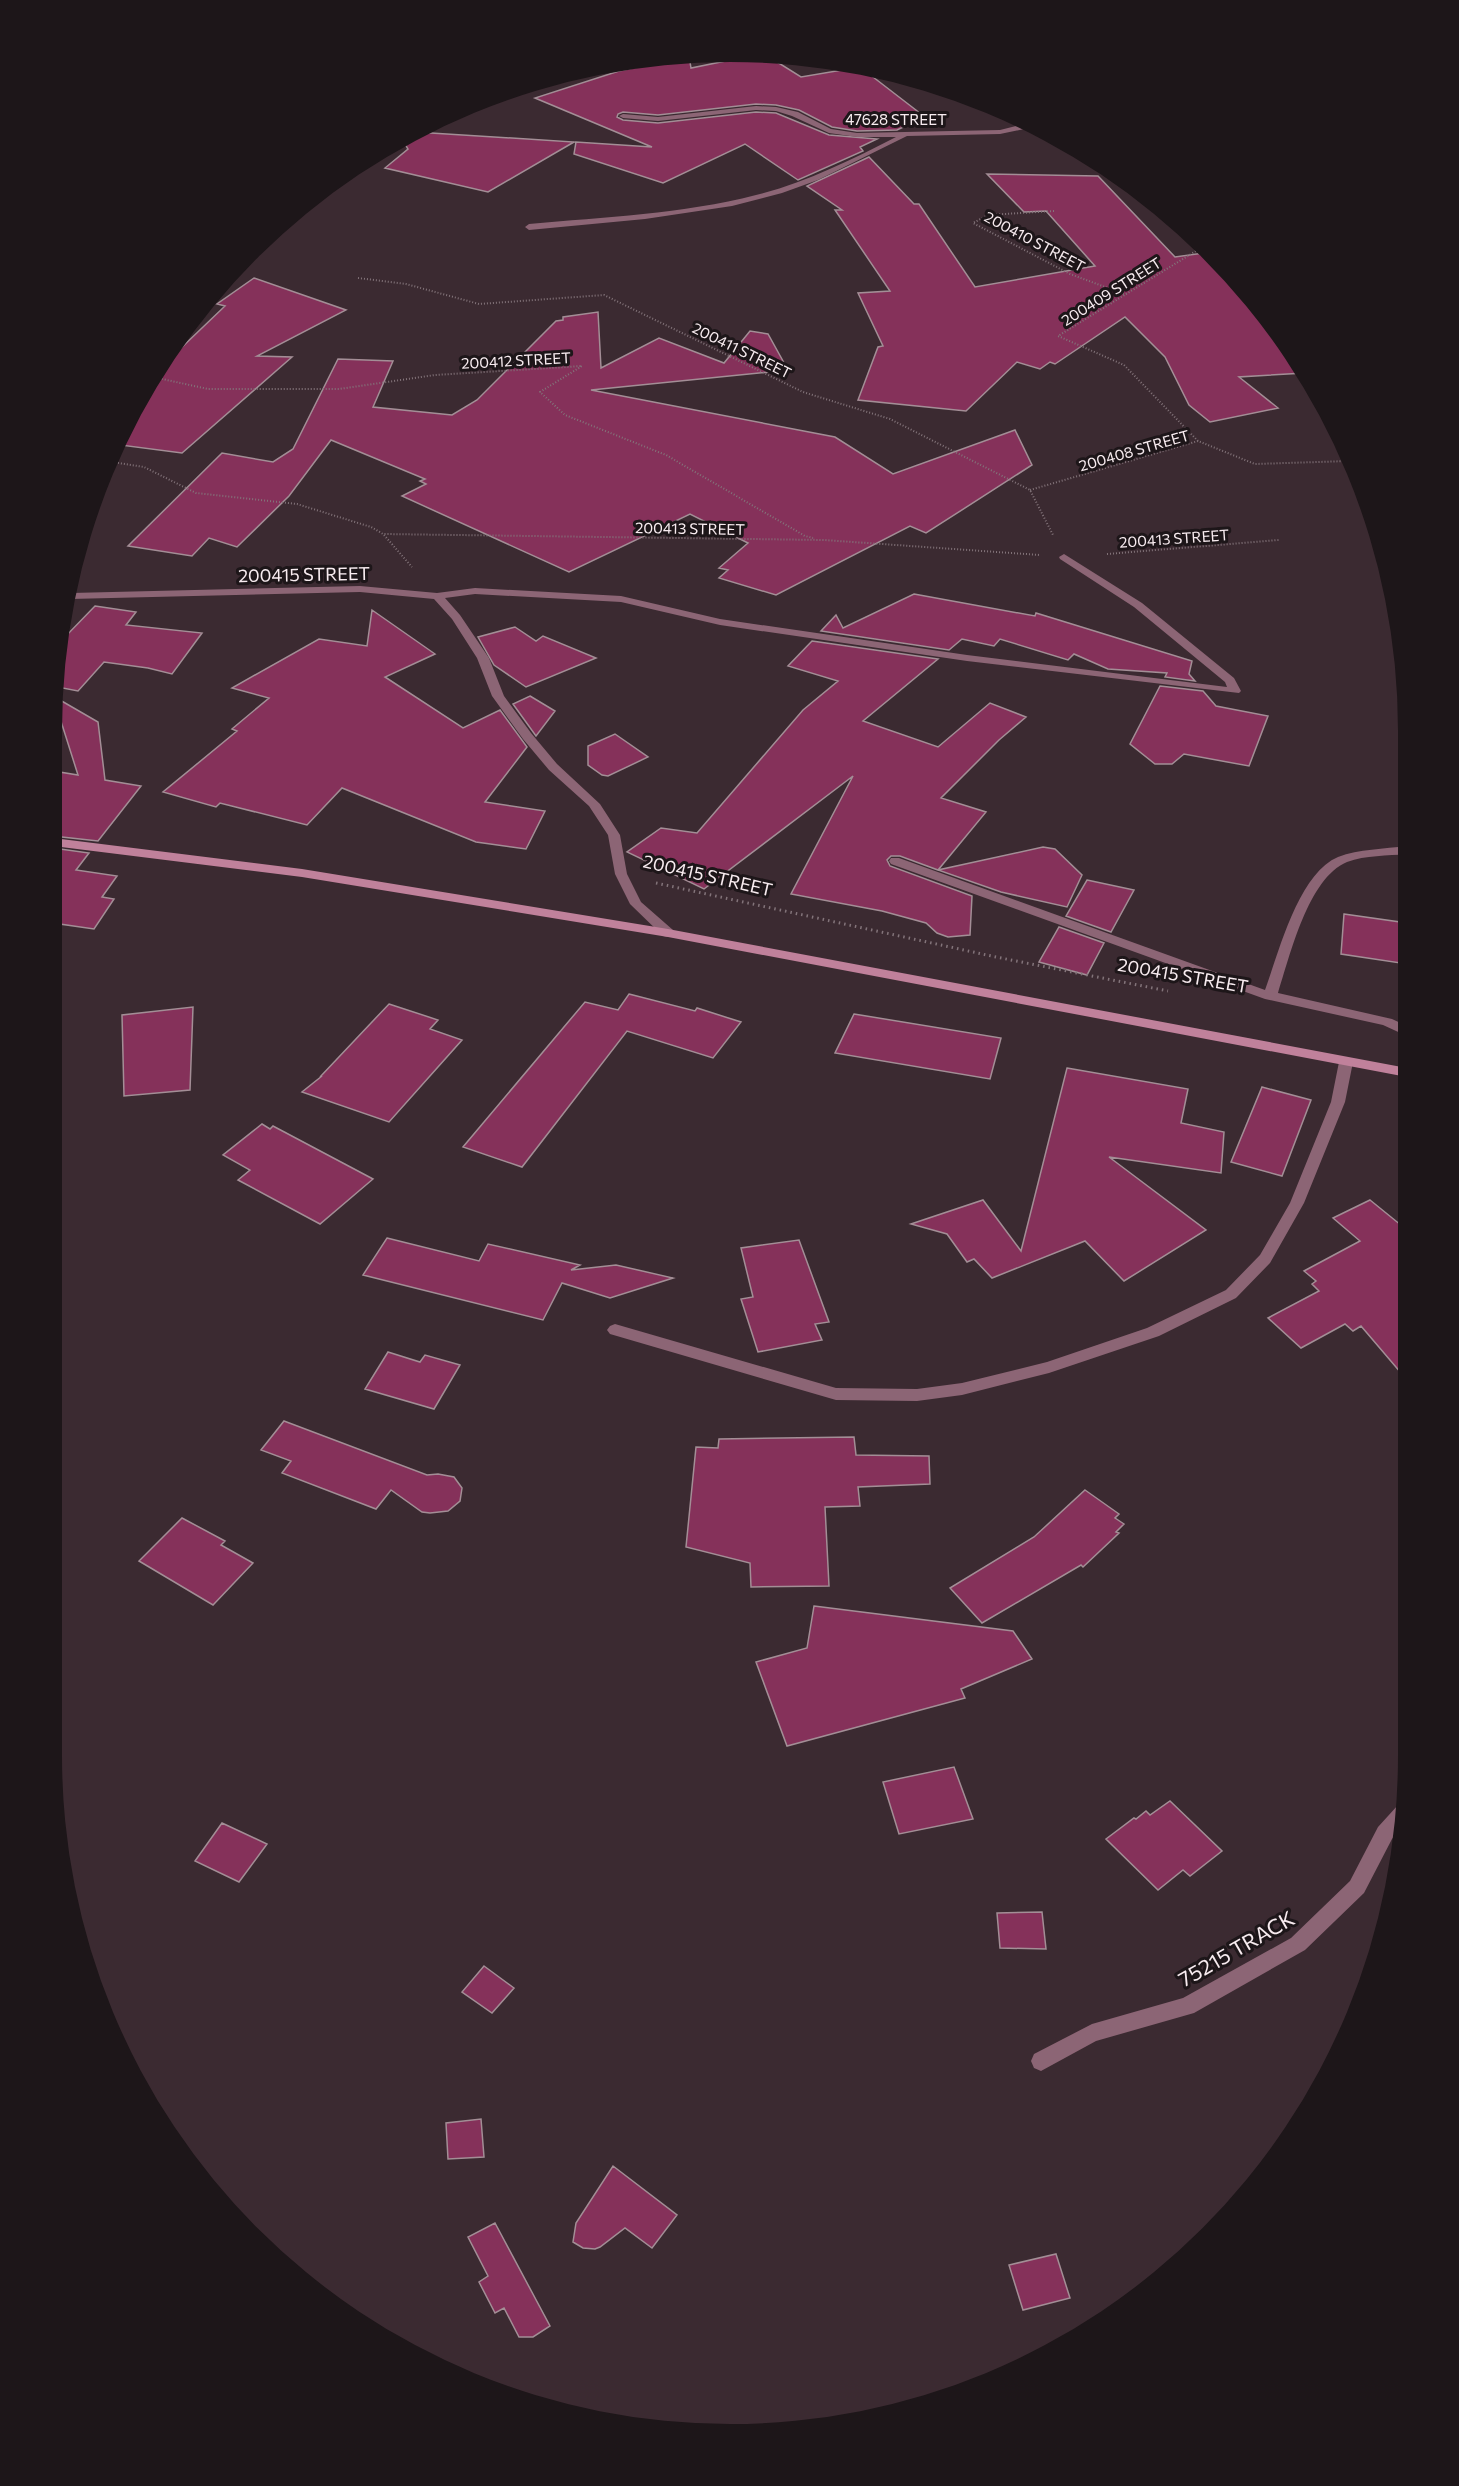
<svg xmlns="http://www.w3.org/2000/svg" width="1459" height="2486" font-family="Commissioner,sans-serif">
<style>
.building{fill:#85315a;stroke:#a38e96;stroke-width:1.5}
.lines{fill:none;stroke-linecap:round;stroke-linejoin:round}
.path-far1{stroke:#83747a;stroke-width:2;stroke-dasharray:1 2;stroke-linecap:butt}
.path{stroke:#83747a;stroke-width:3;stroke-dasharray:1.5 4;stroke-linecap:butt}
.street{fill:#8c6575;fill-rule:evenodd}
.secondary{fill:#c0819b;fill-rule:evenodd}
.labels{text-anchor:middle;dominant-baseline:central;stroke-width:6;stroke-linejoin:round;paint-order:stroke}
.far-street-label{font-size:15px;fill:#f8ecf0;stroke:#1d1619}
.street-label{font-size:18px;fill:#f8ecf0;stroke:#1d1619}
.near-street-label{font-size:21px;fill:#f8ecf0;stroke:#1d1619}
</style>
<rect width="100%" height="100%" fill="#3b2a31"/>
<!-- building -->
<path class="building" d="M760,54L766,55L801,77L860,67L925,117L897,130L857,131L832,127L799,110L776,105L756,104L658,115L623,112L618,114L617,117L623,120L658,123L756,112L776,113L829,135L877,139L860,147L863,151L798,180L745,144L663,183L574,154L576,142L652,147L535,98L619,71L689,56L691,68Z
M415,132L574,142L488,192L385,168L408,149L402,139Z
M869,157L914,204H919L975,287L1095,266L1046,211L1024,212L987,174L1098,176L1175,257L1211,252L1304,373L1239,377L1278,408L1210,422L1189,405L1165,357L1125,317L1055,364L1050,362L1040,369L1017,362L966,411L858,400L878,347L883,346L858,293L890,291L835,210H842L807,186Z
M254,278L346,310L257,356L292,357L182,453L120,445L155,373L225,306L217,304Z
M598,312L601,368L659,338L724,363L750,331L768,334L788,370L591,390L835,437L893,474L1015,430L1032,465L926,533L910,526L776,595L719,578L728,570L719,568L748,543L690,514L569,572L402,496L426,484L420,481L425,479L331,440L289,496L237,547L209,538L192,556L128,546L222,453L273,462L293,449L338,359L393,361L373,407L452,415L477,400L556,321L563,320V317Z
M914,594L1035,616L1036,613L1192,661L1189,674L1195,681L1165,677L1167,673L1108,669L1074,654L1068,660L1000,639L994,646L962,639L949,650L821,631L836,615L843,628Z
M95,606L136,612L126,625L202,633L172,674L148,668L104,662L78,691L52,686L61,641Z
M372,610L435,654L385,677L463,728L500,710L527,747L485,802L545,811L526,849L476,842L342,788L307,825L220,803L216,807L163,792L237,731L232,729L269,698L232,688L319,639L367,646Z
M515,627L536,641L543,636L596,658L526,687L494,665L478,637Z
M812,641L938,659L863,721L938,747L990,703L1026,717L999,740L941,798L986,812L938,870L900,856H891L887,860L890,866L972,896L970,935L948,937L937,933L926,923L882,911L791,894L853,776L704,889L627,852L661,828L697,833L803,710L838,681L788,666Z
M1160,686L1203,691L1216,706L1268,716L1249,766L1184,754L1172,764H1155L1130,744Z
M53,696L98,722L105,780L141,786L98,841L53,836V771L78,775Z
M530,696L555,711L536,736L513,704Z
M615,734L648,757L608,776L602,775L588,765V746Z
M1043,847L1055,849L1082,875L1067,907L1001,892L938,870Z
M53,848L89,853L76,870L117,876L102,897L114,899L94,929L53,923Z
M1087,880L1134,890L1111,932L1066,916Z
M1344,914L1407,923V964L1341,954Z
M1059,927L1104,943L1087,975L1039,962Z
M629,994L695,1011L697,1008L741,1022L713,1058L627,1031L522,1167L463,1147L585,1002L618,1010Z
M389,1004L438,1020L430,1029L462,1040L389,1122L302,1092L322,1076L320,1077Z
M193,1007L190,1090L124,1096L122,1015Z
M854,1014L1001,1038L990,1079L835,1053Z
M1067,1068L1188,1089L1181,1123L1224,1132L1221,1173L1109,1157L1206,1230L1124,1281L1085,1241L992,1278L974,1259L967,1262L947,1234L911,1224L983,1200L1021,1251Z
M1262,1087L1311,1100L1282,1176L1231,1162Z
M262,1124L270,1129L273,1126L373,1179L320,1224L238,1180L250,1170L223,1155Z
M1370,1200L1407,1230V1380L1361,1326L1353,1331L1345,1324L1301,1348L1268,1318L1319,1291L1312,1284L1316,1281L1304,1271L1360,1241L1333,1218Z
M387,1238L479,1261L488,1244L580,1265L571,1270L616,1265L673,1278L610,1298L562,1283L543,1320L363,1275Z
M799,1240L829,1322L815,1324L822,1340L758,1352L741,1299L753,1297L741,1248Z
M388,1352L420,1362L425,1355L460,1365L434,1409L365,1389Z
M284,1421L427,1475L438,1474L454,1477L462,1488L460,1501L448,1511L430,1513L422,1512L391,1490L376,1509L282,1473L291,1461L261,1450Z
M854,1437L856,1455L929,1456L930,1484L858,1487L860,1506L825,1507L829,1586L751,1587L750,1563L686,1547L696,1447L718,1448L719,1439Z
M1085,1490L1119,1514L1115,1518L1124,1524L1116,1532L1119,1533L1083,1567L1081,1565L982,1623L950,1588L1034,1537Z
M182,1518L225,1541L221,1545L253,1563L213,1605L139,1561Z
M814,1606L1013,1631L1032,1659L961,1689L965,1698L787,1746L756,1662L807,1648Z
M954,1767L973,1819L899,1834L883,1782Z
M1170,1801L1222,1851L1190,1876L1183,1870L1158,1890L1106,1839L1134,1818L1136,1819L1146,1811L1150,1815Z
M222,1823L267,1844L239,1882L195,1861Z
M1042,1912L1046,1949L1000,1948L997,1913Z
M484,1966L514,1988L492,2013L462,1992Z
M481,2119L484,2157L448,2159L446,2123Z
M613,2166L677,2215L652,2248L625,2228L600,2247L595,2249L583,2248L573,2242L576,2223Z
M495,2223L550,2326L533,2337H519L504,2308L495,2313L479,2282L488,2276L468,2237Z
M1056,2254L1070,2298L1023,2310L1009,2265Z"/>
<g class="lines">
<!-- path-far1 -->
<path class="path-far1" d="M1054,211L988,215L973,223L1070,274L1124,294
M358,278L406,284L479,304L604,295L803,392L890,419L1030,490L1053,535
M153,377L208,389H339L435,375L582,366L540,392L565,415L666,455L805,536L813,538
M1198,441L1124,365L1058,336L1204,246
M112,462L144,467L196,493L297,504L371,527L383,534L824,540L1040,555
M1030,490L1198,441L1255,464L1349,461
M384,535L412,567
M1107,554L1279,540"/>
<!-- path -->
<path class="path" d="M656,883L996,957L1168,991"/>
<!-- street -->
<path class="street" d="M756,106L776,107L798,112L831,129L857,133L1000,130L1028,123L1034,127L1000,134L907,136L818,180L782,193L732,206L645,219L529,230L525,227L529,224C605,217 682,214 756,195C805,183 851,160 896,137H857L829,133L792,116L776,111L756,110L658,121L623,118L619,116L623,114L658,117Z
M1064,554L1142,603L1234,678L1241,691L1239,693L967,661L720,625L621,602L475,594L445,598L460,615L489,658L504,696L531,733L557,764L600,804L620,835L627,874L641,902L673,930L675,933L668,937L663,936L630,904L615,874L608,835L589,806L549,770L523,739L492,696L477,658L452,619L434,599L360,592L70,599L71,593L360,586L437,593L475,588L621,596L720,619L967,655L1227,687L1225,682L1134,607L1060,559L1059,557Z
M1407,846V854C1387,856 1366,855 1347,862C1308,878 1290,956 1278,993L1392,1019L1407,1026V1036L1383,1025L1265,999L891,864L889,861L891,858H899L1265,990C1279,952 1298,874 1338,857C1359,849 1384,849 1407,846Z
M1346,1057L1353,1062L1345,1102L1304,1203L1270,1263L1236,1298L1159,1336L1049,1373L962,1395L917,1401L836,1400L610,1334L607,1330L610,1326L615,1324L836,1388L917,1389L962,1383L1047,1362L1147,1328L1226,1290L1260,1255L1290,1203L1331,1102L1339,1062Z
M1406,1803L1401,1828L1392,1839L1364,1893L1305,1950L1194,2013L1096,2041L1041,2071L1034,2068L1031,2061L1034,2054L1092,2024L1183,1998L1291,1938L1350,1881L1378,1827L1398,1805Z"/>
<!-- secondary -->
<path class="secondary" d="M53,838L302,869L668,929L1407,1068V1077L668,937L302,877L53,846Z"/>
</g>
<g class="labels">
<!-- far-street labels -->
<g class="far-street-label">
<text x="896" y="119">47628 STREET</text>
<text transform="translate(1035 241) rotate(28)">200410 STREET</text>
<text transform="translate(1111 291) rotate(-32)">200409 STREET</text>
<text transform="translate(742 350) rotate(26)">200411 STREET</text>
<text transform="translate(516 360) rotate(-3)">200412 STREET</text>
<text transform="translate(1134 450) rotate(-16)">200408 STREET</text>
<text transform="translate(690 528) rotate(1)">200413 STREET</text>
<text transform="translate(1174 538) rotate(-4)">200413 STREET</text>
</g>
<!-- street labels -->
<g class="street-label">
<text transform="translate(304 574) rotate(-1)">200415 STREET</text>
<text transform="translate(708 875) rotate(13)">200415 STREET</text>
<text transform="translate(1183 975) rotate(10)">200415 STREET</text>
</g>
<!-- near-street labels -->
<g class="near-street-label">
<text transform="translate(1236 1948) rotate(-30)">75215 TRACK</text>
</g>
</g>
<!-- crop -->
<path d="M0 0H1459V2486H0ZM730 62H730A668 668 0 0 1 1398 730V1756A668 668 0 0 1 730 2424H730A668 668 0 0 1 62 1756V730A668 668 0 0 1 730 62Z" fill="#1d1619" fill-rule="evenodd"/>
</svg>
